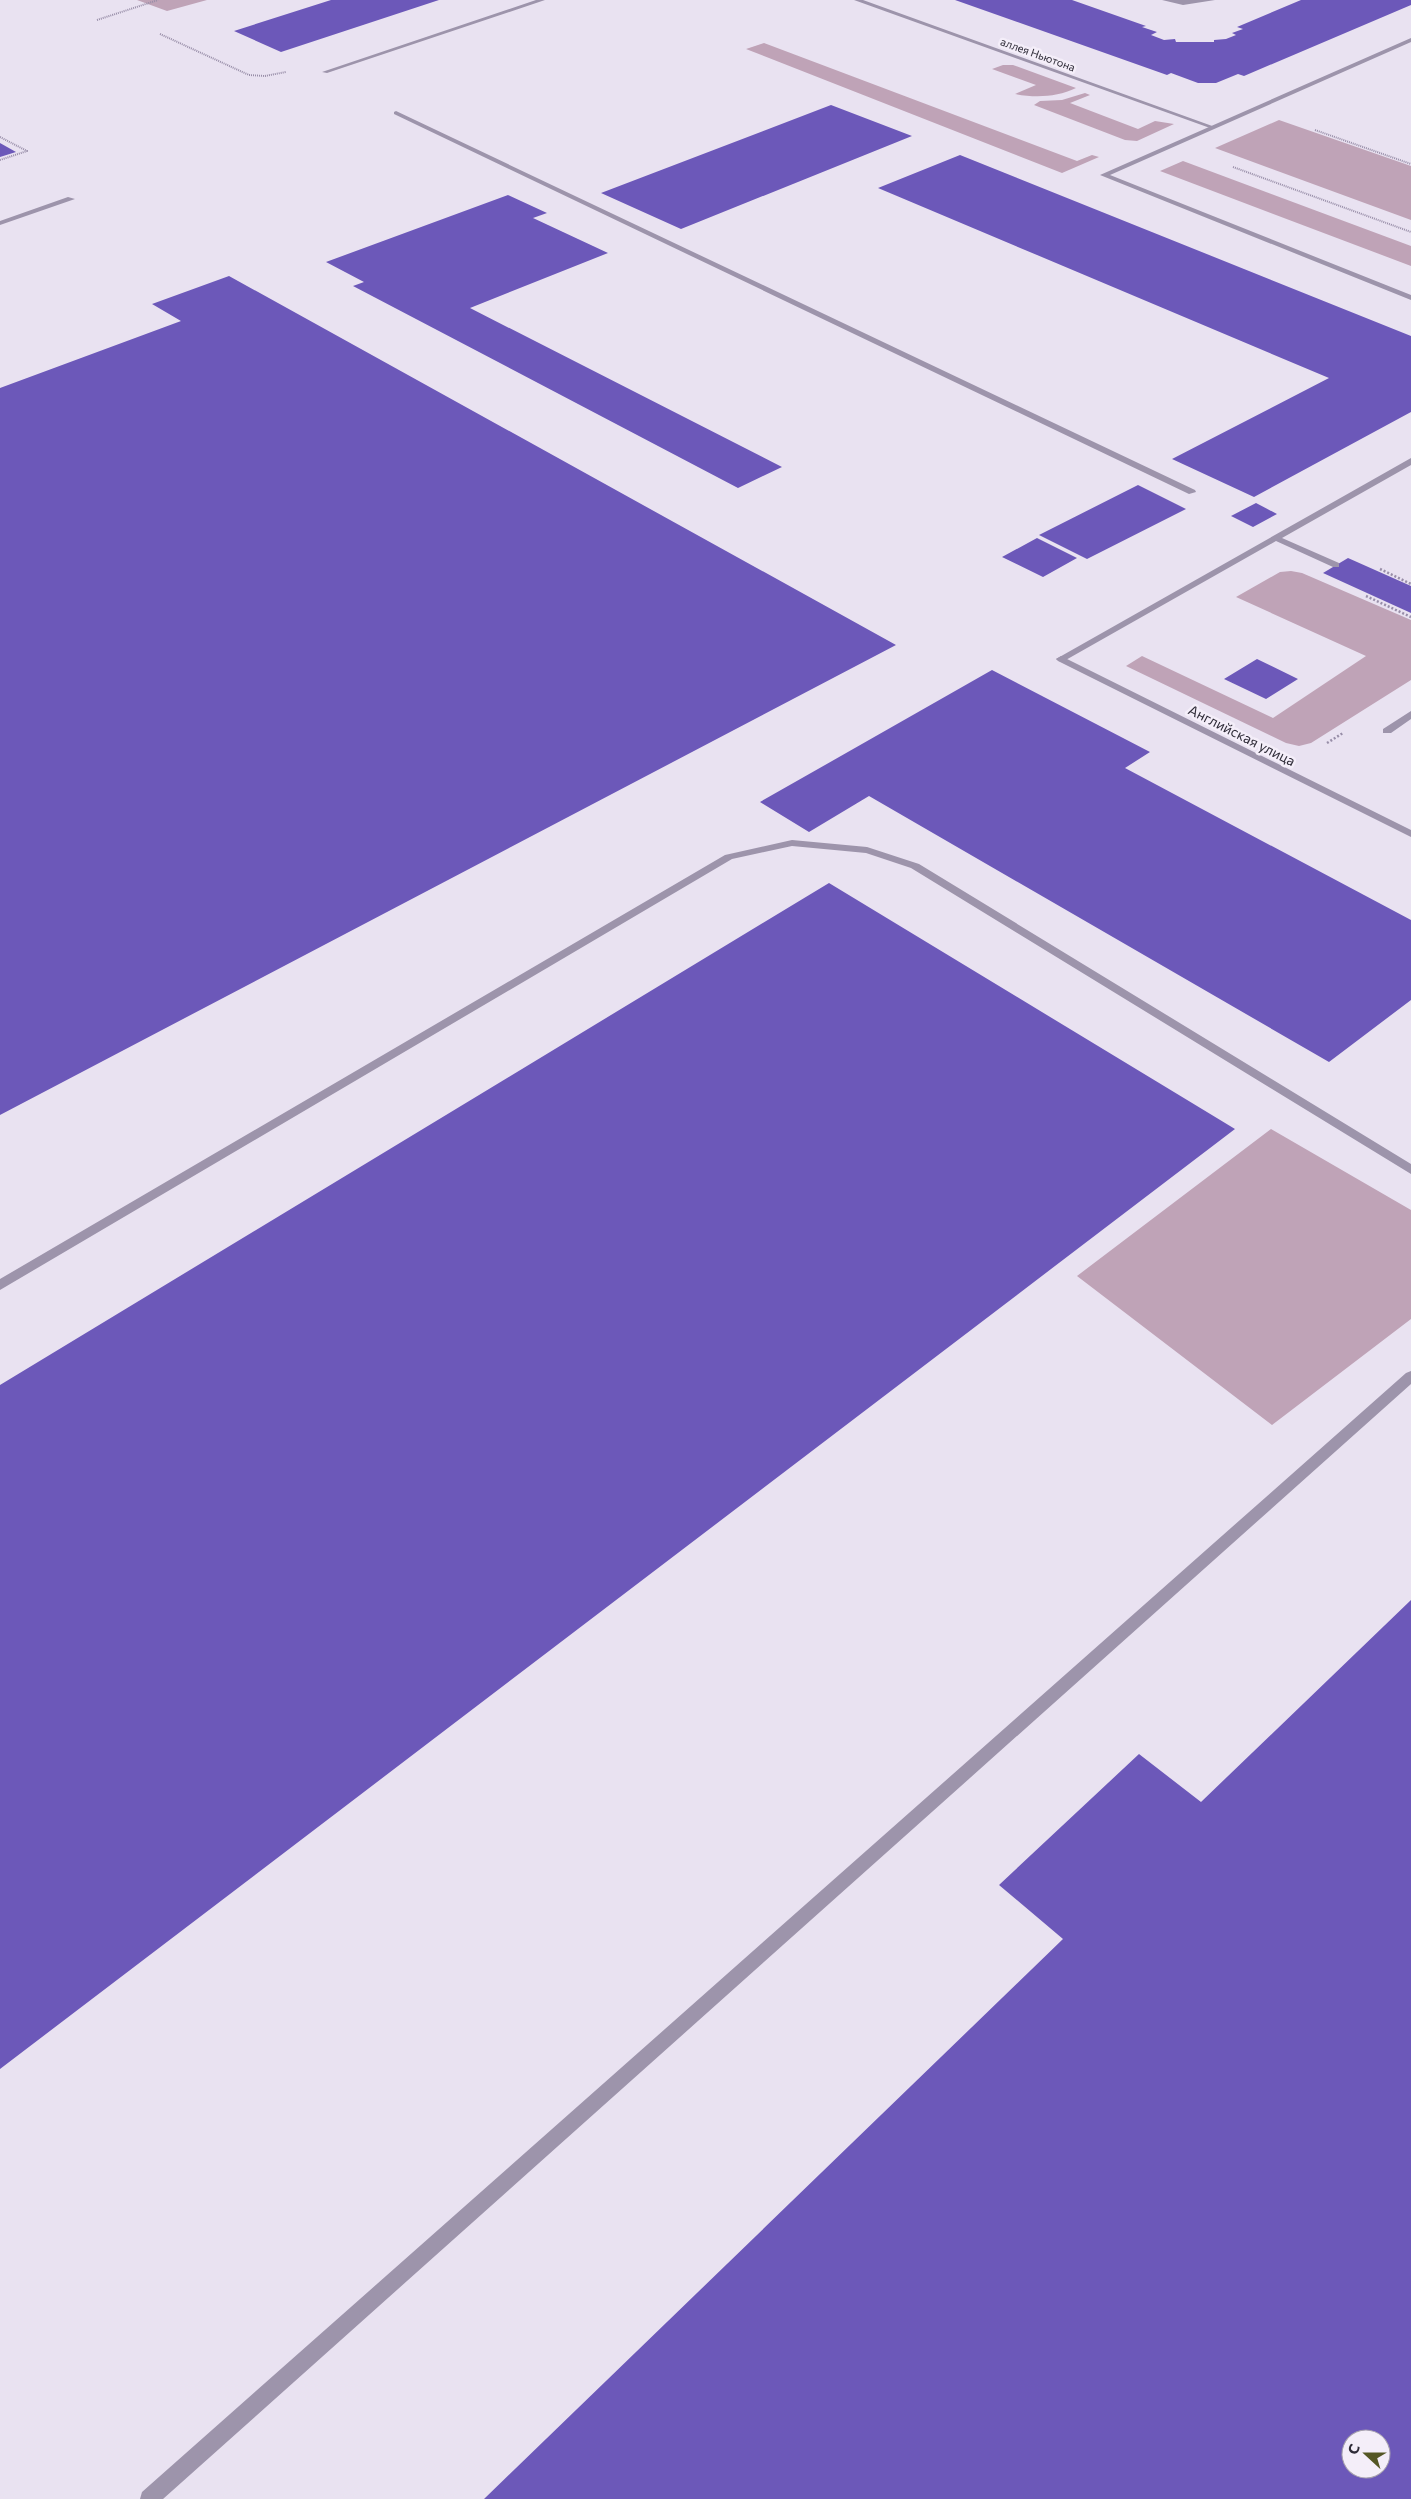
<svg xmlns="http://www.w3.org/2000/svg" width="1411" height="2499" font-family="Commissioner,sans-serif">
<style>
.green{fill:#bfa3b7}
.building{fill:#6c58b9;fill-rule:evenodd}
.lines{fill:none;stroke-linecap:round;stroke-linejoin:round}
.path-far1{stroke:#988ea8;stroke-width:2;stroke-dasharray:1 1;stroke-linecap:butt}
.path{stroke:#988ea8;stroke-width:2.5;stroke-dasharray:2 2;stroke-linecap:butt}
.service{fill:#9d94ab;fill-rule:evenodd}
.minor{fill:#9d94ab;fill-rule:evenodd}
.labels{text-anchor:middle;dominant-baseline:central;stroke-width:5;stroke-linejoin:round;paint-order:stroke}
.far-street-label{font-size:11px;fill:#2f2c38;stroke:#f4eef9}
.street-label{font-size:14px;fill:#2f2c38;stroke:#f4eef9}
</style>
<rect width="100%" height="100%" fill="#e9e2f1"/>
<!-- green -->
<path class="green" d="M137,0H207L167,11Z
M764,43L1077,161L1092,155L1099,157L1062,173L746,49Z
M1003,65H1013L1076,88C1057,97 1036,98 1015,94L1036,85L992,69Z
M1085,93L1090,95L1070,103L1138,129L1155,121L1174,124L1137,141L1125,140L1034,105L1040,101L1062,100Z
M1279,120L1411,166V220L1215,148Z
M1183,161L1411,246V266L1160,171Z
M1291,571L1302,573L1411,620V680L1311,743L1299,746L1286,743L1126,666L1142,656L1273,718L1366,656L1236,597L1280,572Z
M1271,1129L1411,1210V1319L1272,1425L1077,1276Z"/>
<!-- building -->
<path class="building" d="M331,0H439L281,52L234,31Z
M955,0H1072L1146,26L1142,27L1157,32L1151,35L1164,40L1175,39L1176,42H1214V40L1226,39L1236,35L1232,33L1243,29L1237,27L1301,0H1411V5L1244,76L1238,74L1216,83H1198L1171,73L1167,75Z
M831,105L912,136L681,229L601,193Z
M0,143L16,152L0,157Z
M960,155L1411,336V412L1254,497L1172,459L1329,378L878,188Z
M508,195L547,213L533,218L608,253L470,308L782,467L738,488L353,286L364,282L326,262Z
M229,276L896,645L0,1115V388L181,321L152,304Z
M1138,485L1186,509L1087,559L1039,535Z
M1256,503L1277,514L1253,527L1231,516Z
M1037,538L1077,558L1043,577L1002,557Z
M1348,558L1411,586V613L1323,573Z
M1257,659L1298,679L1266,699L1224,679Z
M992,670L1150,752L1125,768L1411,920V1000L1329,1062L869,796L809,832L760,802Z
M829,883L1235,1129L0,2069V1385Z
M1411,1600V2499H484L1063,1939L999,1885L1139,1754L1201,1802ZM1351,2439H1381V2469H1351Z"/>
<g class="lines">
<!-- path-far1 -->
<path class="path-far1" d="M97,20L158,0
M160,34L249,75L265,76L286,72
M1315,130L1411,164
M0,137L27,151L0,160
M1233,167L1411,232"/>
<!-- path -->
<path class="path" d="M1380,569L1411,584
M1366,596L1411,617
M1327,743L1343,733"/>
<!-- service -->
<path class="service" d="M536,0H545L327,73L322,72Z
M1162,0H1215L1183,5Z
M1411,38V42L1110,175L1411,295V300L1100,175Z
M396,111L1195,490L1196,492L1189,494L394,114V112Z
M68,197L75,199L0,225V221Z
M1411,458V465L1282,538L1339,563V567H1333L1276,541L1064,661L1061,662L1056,659Z
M1411,711V719L1391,733H1383V729Z
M792,840L867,847L919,864L1411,1164V1174L911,868L866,853L792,846L732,859L0,1290V1279L725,855Z
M1411,1371V1384L163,2499H140L142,2492L1406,1373Z"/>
<!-- minor -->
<path class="minor" d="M854,0H863L1215,127L1210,128Z
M1061,656L1411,830V837L1058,661L1056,659Z"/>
</g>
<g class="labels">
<!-- far-street labels -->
<g class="far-street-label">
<text transform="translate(1038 54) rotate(20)">аллея Ньютона</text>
</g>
<!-- street labels -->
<g class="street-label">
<text transform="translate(1242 735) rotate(27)">Английская улица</text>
</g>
</g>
<!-- north arrow -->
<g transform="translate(1366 2454) rotate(291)"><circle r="24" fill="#f4eef9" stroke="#a5a0ac"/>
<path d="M0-4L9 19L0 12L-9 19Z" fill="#545625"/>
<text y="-8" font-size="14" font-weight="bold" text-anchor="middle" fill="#2f2c38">С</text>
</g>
</svg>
